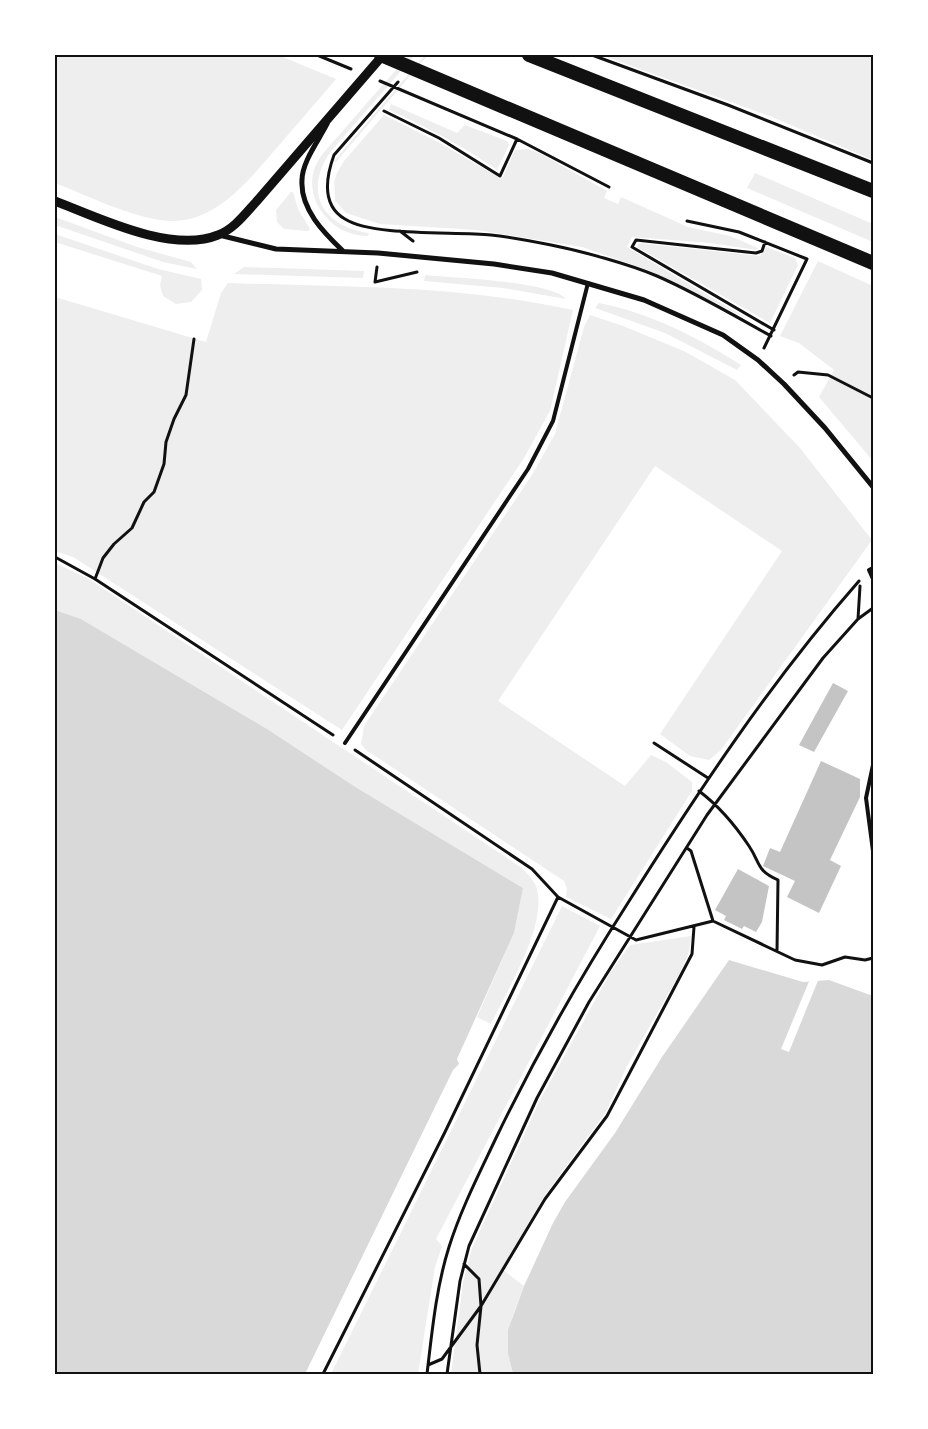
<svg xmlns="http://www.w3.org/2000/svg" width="928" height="1429" font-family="'Libre Baskerville',serif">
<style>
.green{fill:#eee}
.water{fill:#d9d9d9}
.pier{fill:#fff}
.building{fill:#c4c4c4}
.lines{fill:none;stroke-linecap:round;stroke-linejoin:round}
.path{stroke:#111;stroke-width:3}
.service{stroke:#111;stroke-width:4}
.minor{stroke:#111;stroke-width:5}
.tertiary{stroke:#111;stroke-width:9}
.trunk{stroke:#111;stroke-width:14}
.neatline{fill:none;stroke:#111;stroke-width:2}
</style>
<rect width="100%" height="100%" fill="#fff"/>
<!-- green -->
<path class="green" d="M55,55H278L336,79C318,100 299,122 281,143C249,179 214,229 159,220C124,214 88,196 55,183Z
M409,55H415C394,79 373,103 352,127C342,139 328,152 322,167C307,205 334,228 369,233L368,236C352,236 335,229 325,216C314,203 309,186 314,170C319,154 336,140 346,127C367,103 388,79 409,55Z
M425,55H428L336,162L334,161Z
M601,55H873V160L772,117Z
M391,104L457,133L465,125L507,141L509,145L497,170C463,146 427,127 389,110Z
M384,115L438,142L502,179L515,150L528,149L539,153L607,191L604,198L618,204L621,197L688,227L730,236L758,248L756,250L711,243L632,237L627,247L748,319L648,270L582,247L477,230L380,224L346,213L335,200L334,182L337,173L344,161Z
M755,173L873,224V242L747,188Z
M291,192H293L298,209L310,229L308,231L284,229L277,222L276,210Z
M55,217L137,247L191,262L197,269L163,262L55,225Z
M55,234L158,269L201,279L202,290L191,302L176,304L163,296L160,285L162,276L55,242Z
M639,243L760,256L766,247L795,258L798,265L770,323L637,247Z
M818,261L873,286V461L819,397L834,370L799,343L780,336Z
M244,267L364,271L363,278L234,274Z
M425,275C454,278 549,281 566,299L503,288L424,281Z
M228,283C342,287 460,285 573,310L550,411L524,458L342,730L73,557L55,551V297L206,342L221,293Z
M599,303C648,312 699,338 741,365L737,370L665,333L595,308Z
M590,315L623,326L686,352L735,380L800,448L872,540L721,750L709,760L690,756L660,734L782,551L655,466L498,701L625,786L651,755L666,762L692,782V791L611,919L566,897L567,889L564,881L366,750L361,744L364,726L532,475L555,434L584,327Z
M55,563L89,579L522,868C527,874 533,879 536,886C549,923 507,990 491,1024L477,1017L514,933L523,888L357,788L267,729L81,619L55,610Z
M562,906L600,926L436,1239L442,1246L435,1267L418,1374H331Z
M691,936L689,952L680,973L627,1066L606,1112L545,1195L502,1269L524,1286C510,1323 503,1334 513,1374H451L463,1283L472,1248L540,1100L610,973L630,945Z"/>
<!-- water -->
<path class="water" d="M55,610L81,619L267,729L357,788L523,888L514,933L457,1059L459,1064L453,1070L305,1374H55Z
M729,960L803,982L829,980L873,996V1374H513L508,1353V1330L524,1286L553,1223L565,1202L615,1133L662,1057Z"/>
<!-- pier -->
<path class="pier" d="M819,978L789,1052L781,1049L810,979Z"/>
<!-- building -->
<path class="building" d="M833,683L848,691L814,752L799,745Z
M821,761L860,779V797L830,860L841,866L819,913L787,897L795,881L763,866L770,848L780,852Z
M738,869L769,886L762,922L756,932L744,926L742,929L724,920L726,916L715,910Z"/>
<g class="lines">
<!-- path -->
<path class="path" d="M317,55L351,69
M592,55L728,105L873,163
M380,81L517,139
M398,82L334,155C326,177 321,205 345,219C374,237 455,231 491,235C511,237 531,241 551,245C581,251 629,264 657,276C696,293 733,315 771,336
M384,111L439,138L500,176L517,139L609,187
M687,221L739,232L807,259L764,348
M400,231L413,241
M765,242L762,251L756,253L636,240L632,247L774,330
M377,267L375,282L417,272
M794,375L798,372L828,375L873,398
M55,557L95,579L333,735
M95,579L103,558L114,544L132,528L144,502L154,492L164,464L166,442L174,419L186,395L194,339
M858,619L873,608
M654,743L708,778
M355,750L532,869L558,897L636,940L713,921L795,960L822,965L845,957L865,960L873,958
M699,791C719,806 735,825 749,846C761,864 756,870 778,880L777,951
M687,848L691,851L713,921
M464,1264L479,1279L481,1306L477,1345L480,1374
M428,1365L442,1359L481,1306L545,1199L607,1116L692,954L694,927
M323,1374L445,1132L558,897
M427,1374C432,1332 436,1288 449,1247C461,1209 479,1174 496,1138C535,1057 578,981 626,906C697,793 771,681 859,581
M447,1374L460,1281L469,1246L537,1098L589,1002L707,815L823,658L858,619L860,586"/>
<!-- service -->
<path class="service" d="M873,568L869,570L873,579
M345,743L528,469L553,421L588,283
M873,765L866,798L873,851"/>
<!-- minor -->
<path class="minor" d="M327,124C319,140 302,162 302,180C300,209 324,233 343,251
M219,235L276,249L378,253L494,264L552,273L644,300L723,335L758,360L784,384L825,428L873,487"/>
<!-- tertiary -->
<path class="tertiary" d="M55,201C99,218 172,254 218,235C234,229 245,214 256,202L383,55"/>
<!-- trunk -->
<path class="trunk" d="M381,55L873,263
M529,55L873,191"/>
</g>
<!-- border -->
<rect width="928" height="1429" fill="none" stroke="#ffffff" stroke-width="112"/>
<rect x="56" y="56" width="816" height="1317" class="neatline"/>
</svg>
